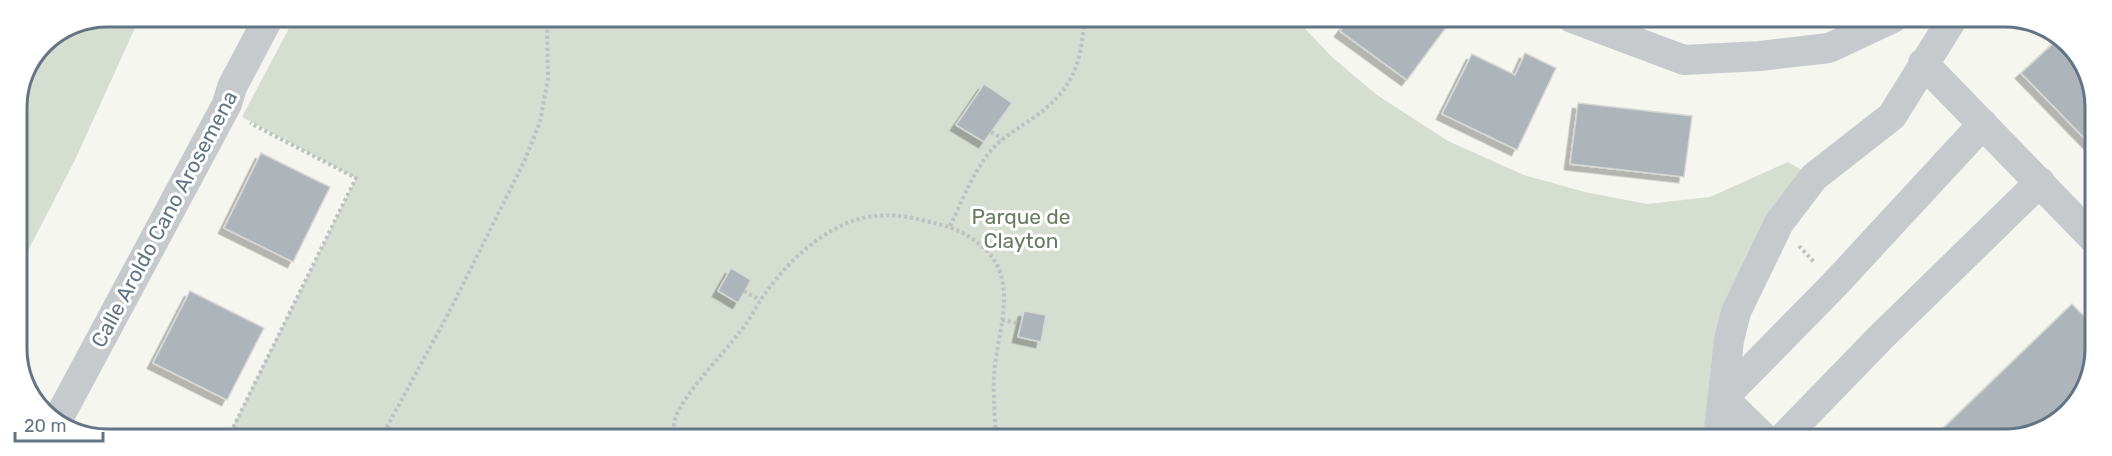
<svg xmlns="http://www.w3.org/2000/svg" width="2112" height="456" font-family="Rubik,sans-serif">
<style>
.green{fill:#d6ded2}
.building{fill:#adb5ba;stroke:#d7d7d4;stroke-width:1.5;filter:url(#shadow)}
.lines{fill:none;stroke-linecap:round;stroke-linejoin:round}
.path{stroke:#bec0c2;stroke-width:4;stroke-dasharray:3 3;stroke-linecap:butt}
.minor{stroke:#c7cacd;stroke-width:30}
.labels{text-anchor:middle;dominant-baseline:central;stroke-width:6;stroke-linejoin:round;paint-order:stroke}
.park-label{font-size:21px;fill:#677c61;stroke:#fff}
.street-label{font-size:21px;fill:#627585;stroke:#fff}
.rim{fill:none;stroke:#627585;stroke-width:3}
</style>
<defs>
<filter id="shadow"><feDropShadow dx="-5.5" dy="5.5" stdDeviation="0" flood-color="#0004"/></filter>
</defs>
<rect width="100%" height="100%" fill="#f6f6f1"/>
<!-- green -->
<path class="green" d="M107,17H140L75,160L18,270L17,102L43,43Z
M295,17L1295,18L1332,57L1377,95L1448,141L1524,175L1585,192L1647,204L1710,197L1788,162L1814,177L1753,273L1718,439L227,438L356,178L242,117Z"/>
<!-- building -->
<path class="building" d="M1350,18H1453L1407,80L1340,31Z
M2059,38L2069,43L2094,89V148L2021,73Z
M1525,53L1556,68L1517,150L1442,114L1472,54L1515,75Z
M984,84L1012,103L984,142L956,125Z
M1578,103L1692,116L1684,177L1570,164Z
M261,153L330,187L293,262L224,228Z
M731,268L751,280L738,303L718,291Z
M190,291L264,328L227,400L153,363Z
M2072,304L2094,326V366L2065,417L2010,439H1940L1936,435Z
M1024,311L1046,315L1041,342L1018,337Z"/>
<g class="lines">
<!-- path -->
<path class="path" d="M991,132L1003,139
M950,226C963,200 974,168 995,146C1006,135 1019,128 1032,119C1072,90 1082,66 1084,17
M1799,246L1814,262
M744,291L760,300
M1002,320L1021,324
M228,438L356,178L250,123
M381,438L448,314L524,162L540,122L548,79L547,17
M671,438C673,431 674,423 676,416C686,392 722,355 739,333C751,319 758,302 769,288C794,255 833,220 875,216C896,213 918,219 938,224C963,230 991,246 1000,272C1011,306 996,341 994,375C993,396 995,418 996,439"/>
<!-- minor -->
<path class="minor" d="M1572,18L1684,60L1760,56L1829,48L1893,18
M1923,63L2094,239
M57,421L227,104L232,87L269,17
M1718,439L1729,340L1736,312L1779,223L1814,177L1892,116L1953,18
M1765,439L1723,398L1834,285L1983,124
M1782,439L1881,337L2040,182"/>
</g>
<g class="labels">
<!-- park labels -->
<g class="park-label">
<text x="1021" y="216">Parque de<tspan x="1021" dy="24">Clayton</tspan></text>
</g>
<!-- street labels -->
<g class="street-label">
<text transform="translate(164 219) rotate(-62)">Calle Aroldo Cano Arosemena</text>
</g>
</g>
<!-- crop -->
<path d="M0 0H2112V456H0ZM107 27H2005A80 80 0 0 1 2085 107V349A80 80 0 0 1 2005 429H107A80 80 0 0 1 27 349V107A80 80 0 0 1 107 27Z" fill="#fff" fill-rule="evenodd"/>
<path class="rim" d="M107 27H2005A80 80 0 0 1 2085 107V349A80 80 0 0 1 2005 429H107A80 80 0 0 1 27 349V107A80 80 0 0 1 107 27Z"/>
<!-- scale -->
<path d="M15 432v9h88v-9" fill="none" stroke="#627585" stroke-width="3"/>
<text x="24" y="432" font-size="18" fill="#627585" stroke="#ffffff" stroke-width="4.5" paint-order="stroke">20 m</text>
</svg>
